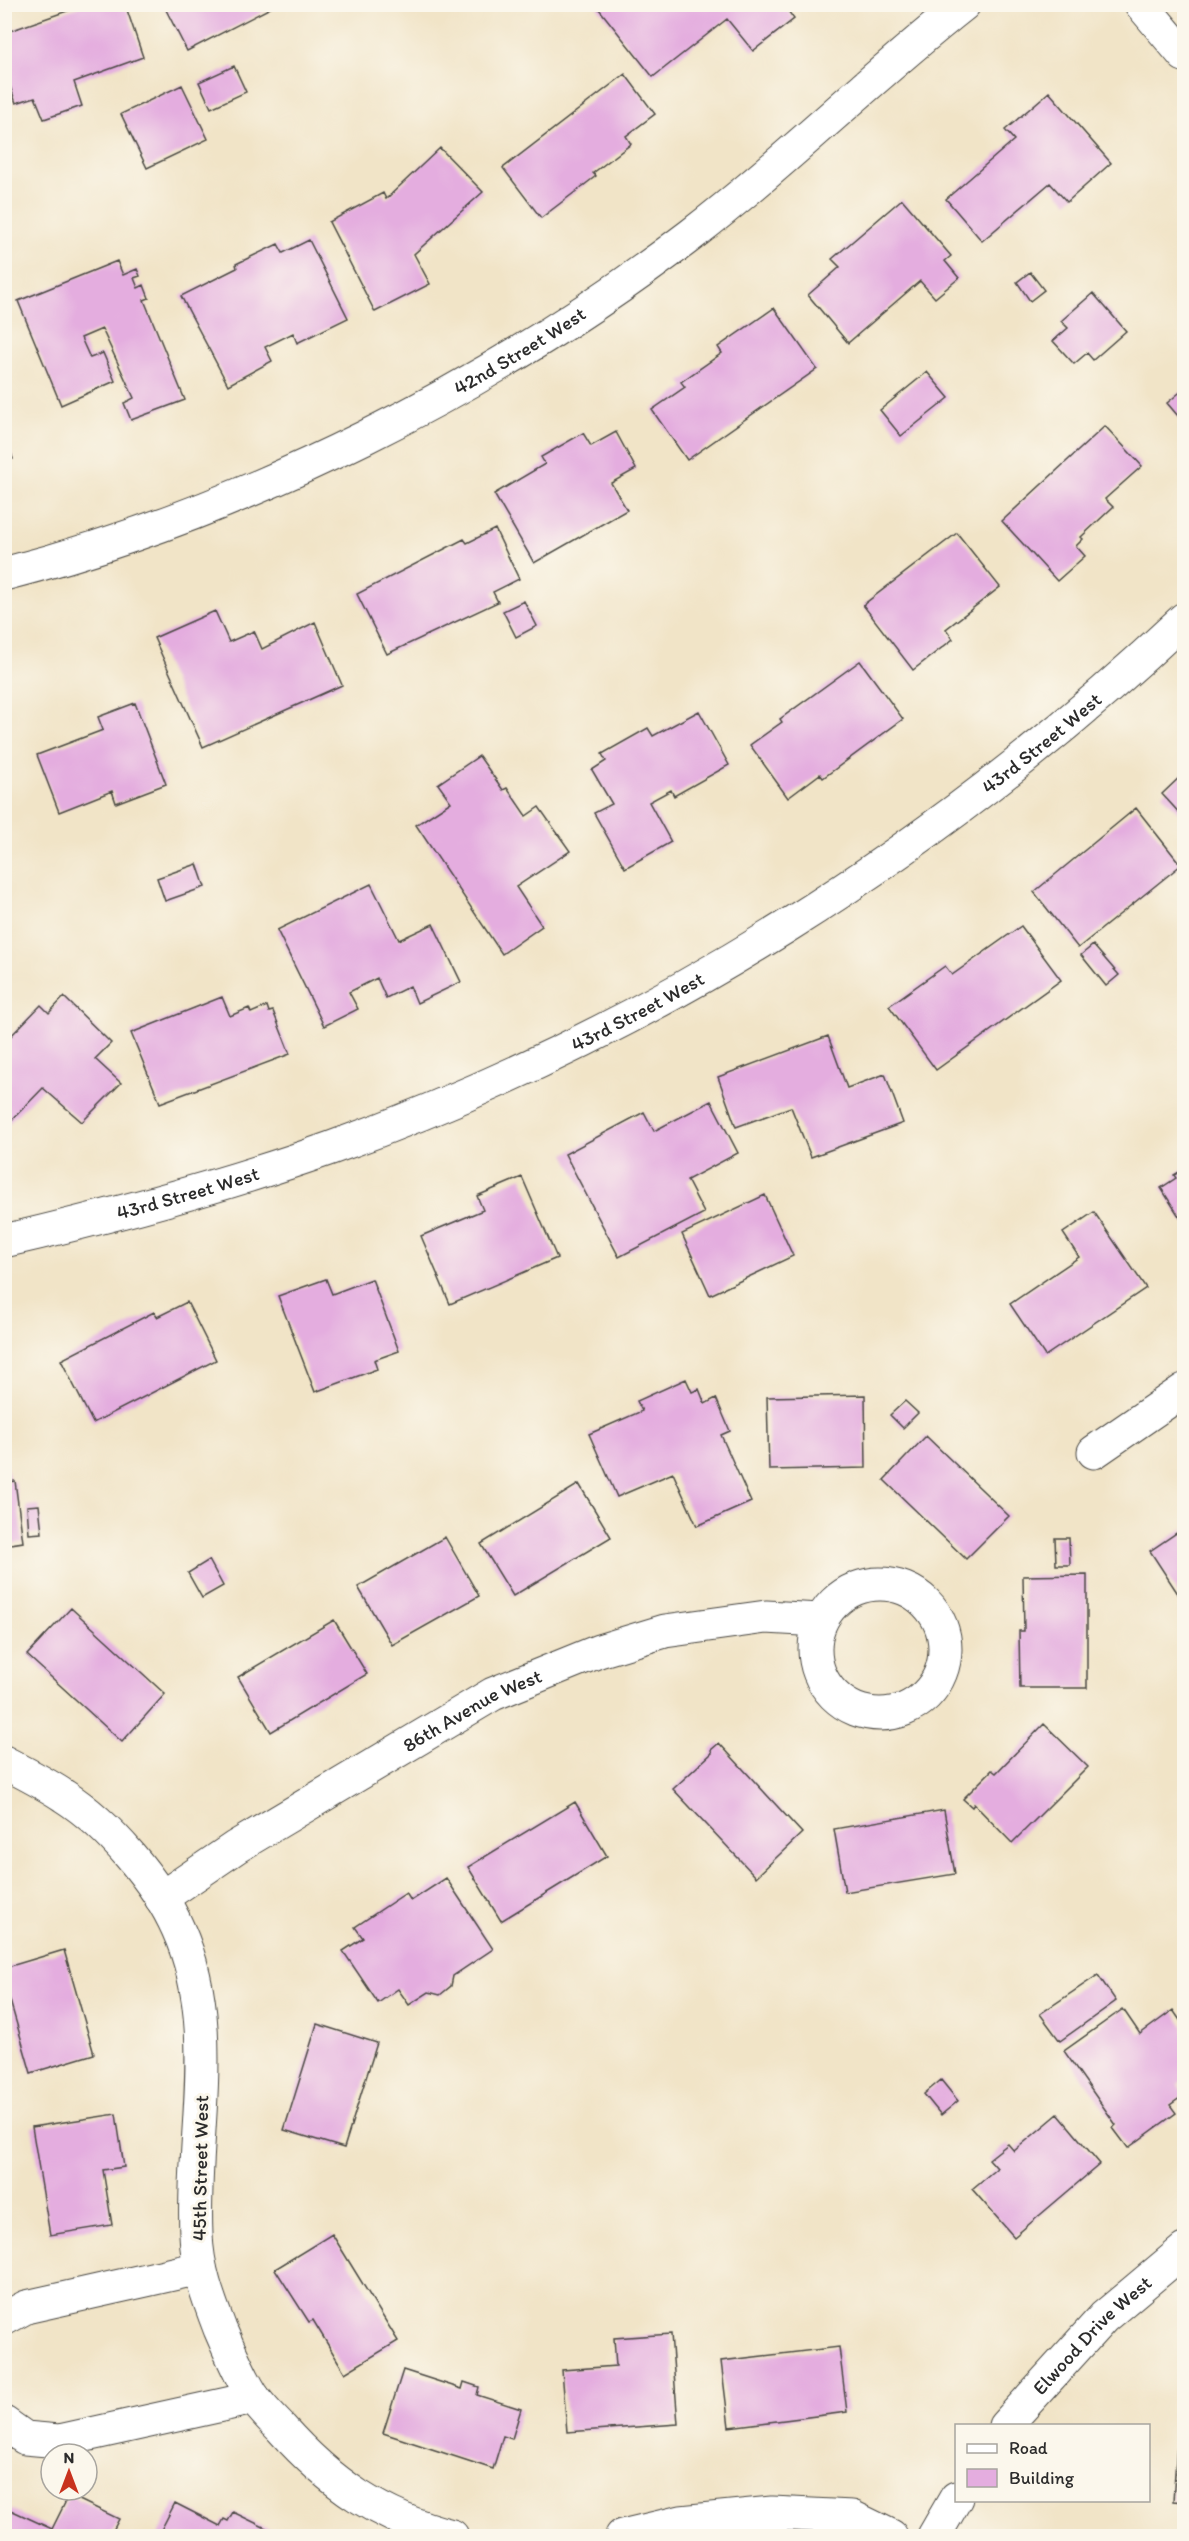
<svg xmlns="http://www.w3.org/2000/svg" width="1189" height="2541" font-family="Itim,sans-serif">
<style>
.building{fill:#e4addf}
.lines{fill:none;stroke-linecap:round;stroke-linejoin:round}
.minor-casing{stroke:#494742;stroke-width:35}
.minor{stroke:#fff;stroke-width:33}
.labels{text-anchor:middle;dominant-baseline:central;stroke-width:6;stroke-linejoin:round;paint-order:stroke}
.street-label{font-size:20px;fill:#2b2b2b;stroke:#fbf7ec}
</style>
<rect width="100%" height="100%" fill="#fbf7ec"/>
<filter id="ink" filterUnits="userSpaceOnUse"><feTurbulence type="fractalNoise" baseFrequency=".0167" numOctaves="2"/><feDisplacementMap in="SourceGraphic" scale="12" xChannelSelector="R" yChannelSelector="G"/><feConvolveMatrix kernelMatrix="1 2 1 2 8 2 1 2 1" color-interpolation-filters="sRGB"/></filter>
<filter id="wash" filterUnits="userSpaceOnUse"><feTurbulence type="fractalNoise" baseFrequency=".008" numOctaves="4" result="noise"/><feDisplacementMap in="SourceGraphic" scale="24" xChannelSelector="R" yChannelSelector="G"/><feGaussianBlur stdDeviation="1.35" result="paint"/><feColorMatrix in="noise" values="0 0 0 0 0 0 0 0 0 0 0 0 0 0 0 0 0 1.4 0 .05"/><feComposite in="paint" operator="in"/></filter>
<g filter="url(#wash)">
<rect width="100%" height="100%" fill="#f1e4c7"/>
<g id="blocks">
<!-- building -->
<path class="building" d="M87,4H125L143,57L74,82L82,106L44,119L35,97L16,103L4,69V33Z
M163,4H278L187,51Z
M595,4H783L794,19L753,51L727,19L653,77Z
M234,66L246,92L211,108L199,82Z
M625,74L655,114L626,136L631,144L593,173L596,176L541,218L503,168Z
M182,85L208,139L147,168L121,114Z
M1049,92L1111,163L1067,202L1050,183L982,241L946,199L1014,140L1005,130Z
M440,148L483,192L414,254L430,284L375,312L329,222L383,193L386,199Z
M4,174L11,193L4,195Z
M902,199L951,256L945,261L959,278L935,298L920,281L848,343L808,295L840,267L832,259Z
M309,240L348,318L297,343L293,333L265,347L272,361L228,385L181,296L237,268L236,264L278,244L283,253Z
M117,261L123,275L137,269L140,276L134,278L138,288L144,285L149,298L144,300L185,400L131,420L124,403L134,398L102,329L81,338L90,358L103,353L115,381L61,405L18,301Z
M1030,272L1044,290L1030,301L1017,282Z
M1093,293L1126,331L1093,360L1087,353L1074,364L1053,341L1068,328L1061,321Z
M774,308L817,369L687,460L652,410L685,387L681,382L722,353L718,347Z
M927,372L949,398L901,436L880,410Z
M1184,389V423L1167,403Z
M1105,426L1142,466L1105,499L1113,507L1081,537L1083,539L1076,546L1085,556L1057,581L1002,521Z
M4,430L13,459L4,461Z
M616,432L636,469L611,483L627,510L534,563L494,494L545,464L541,457L583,433L591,446Z
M495,529L519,579L493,592L498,602L387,654L357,594L464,539L467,543Z
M957,533L1000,587L946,629L953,639L913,670L863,605Z
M524,601L537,626L516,637L503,611Z
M215,611L229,642L254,631L262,649L315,622L342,685L203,747L154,638Z
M860,661L903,719L823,778L820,774L788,798L750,745L782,722L780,719Z
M135,703L166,784L116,803L112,791L59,812L37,755L103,730L98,717Z
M699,711L729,765L674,796L671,790L649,802L671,842L625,868L594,813L612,804L592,770L606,761L602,754L648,728L653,736Z
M479,756L503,790L507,788L526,816L539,807L570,851L516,887L542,926L502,954L416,825L451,802L438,784Z
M1184,773V818L1162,794Z
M1136,808L1181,865L1078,948L1034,892Z
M197,864L205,887L165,901L157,878Z
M371,884L399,940L433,924L461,982L417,1003L410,986L386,998L377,978L349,992L358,1009L324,1026L277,930Z
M1021,926L1061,980L936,1070L889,1006L945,966L952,975Z
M1093,945L1119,975L1106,986L1081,955Z
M64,997L111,1043L95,1059L121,1083L82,1122L43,1088L5,1127V1042L41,1005L49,1013Z
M222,997L230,1016L249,1008L251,1013L267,1006L269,1012L273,1011L290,1054L160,1103L131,1033Z
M828,1036L847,1088L885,1074L903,1123L811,1157L791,1107L736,1127L718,1077Z
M711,1101L738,1153L687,1180L704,1213L619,1257L565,1154L644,1112L654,1131Z
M1184,1169V1224L1161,1188L1176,1178L1174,1175Z
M522,1177L557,1258L450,1304L421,1236L483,1210L477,1196Z
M765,1195L793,1256L710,1295L682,1234Z
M1094,1212L1146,1288L1045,1356L1010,1304L1079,1257L1063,1233Z
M326,1279L332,1294L372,1279L399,1351L374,1360L377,1369L315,1392L278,1296Z
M187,1302L216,1360L93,1423L61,1360L154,1312L157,1317Z
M686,1379L692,1392L699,1389L705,1404L716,1398L730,1431L721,1435L751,1502L697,1526L673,1473L617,1497L589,1434L642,1411L637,1401Z
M865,1395L866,1468L769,1470L767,1397Z
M905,1401L918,1413L903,1428L890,1415Z
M926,1436L1009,1516L966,1559L884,1480Z
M4,1455L10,1482L15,1481L23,1542L4,1545Z
M579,1484L611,1537L513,1596L481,1544Z
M39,1505L42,1533L29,1534L27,1506Z
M1184,1528V1603L1150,1551Z
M445,1537L479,1596L392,1645L358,1587Z
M1055,1538H1069L1070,1565H1056Z
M209,1560L223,1586L202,1598L188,1573Z
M1087,1575V1688H1020L1019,1631H1024L1023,1576Z
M71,1608L165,1694L122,1742L27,1655Z
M334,1620L367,1674L271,1732L238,1677Z
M1044,1724L1088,1767L1012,1843L974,1804L972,1807L963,1799L992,1770L996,1773Z
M719,1743L802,1833L756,1877L673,1789L712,1753L711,1750Z
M575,1802L607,1856L501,1921L468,1867Z
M944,1810L955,1874L845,1892L834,1829Z
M446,1878L493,1949L453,1976L451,1986L440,1995L429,1992L409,2005L398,1989L378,2003L343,1951L363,1938L355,1927L406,1893L411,1901Z
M64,1950L94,2054L31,2073L4,1980V1968Z
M1098,1975L1116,2001L1060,2041L1040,2014Z
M1123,2009L1140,2034L1173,2010L1184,2026V2080L1179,2083L1184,2095L1170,2105L1176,2113L1128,2148L1113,2128L1116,2125L1064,2051Z
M317,2024L377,2043L344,2148L284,2130Z
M941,2080L958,2101L941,2115L924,2094Z
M116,2114L124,2167L103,2170L112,2225L50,2235L32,2127Z
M1058,2114L1100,2164L1014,2237L972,2189L997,2168L989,2159L1008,2144L1014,2151Z
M332,2234L398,2341L345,2373L313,2320L309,2322L275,2269Z
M671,2334L678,2424L567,2432L562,2370L616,2366L614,2338Z
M839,2347L847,2412L729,2427L721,2361Z
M403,2370L462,2389L464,2382L479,2387L477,2395L521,2409L512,2439L503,2436L493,2469L383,2433Z
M1179,2416L1184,2417V2502L1173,2501Z
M69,2495L119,2519L110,2536H4V2507L52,2529Z
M175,2503L220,2526L224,2519L228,2521L233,2512L282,2536H158Z"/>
</g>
</g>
<g filter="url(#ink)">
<use href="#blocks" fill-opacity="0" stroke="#494742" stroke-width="1.5"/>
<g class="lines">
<!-- minor casing -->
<g class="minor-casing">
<g id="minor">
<path d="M1141,4L1184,55"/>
<path id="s1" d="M4,574C245,512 495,385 691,235C786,162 870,78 964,4"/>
<path id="s2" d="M4,1241C115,1215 224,1186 331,1148C649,1034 939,850 1184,619"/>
<path d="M1094,1452L1184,1390"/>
<circle cx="880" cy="1649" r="65"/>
<path d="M4,1762C24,1773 45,1783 64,1796C108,1824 157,1881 178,1929C222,2026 191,2133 196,2234C197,2268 208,2298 220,2329C230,2352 239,2374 252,2395C260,2407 271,2418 281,2428C330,2483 380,2518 452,2536"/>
<path id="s3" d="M161,1898L236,1847L493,1694L599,1651L665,1631L766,1617L820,1620"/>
<path d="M4,2319L26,2307L200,2268"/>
<path d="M4,2423L25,2438L59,2441L254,2398"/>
<path id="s4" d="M1005,2426L1104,2317L1184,2250"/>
<path d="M622,2536L681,2522L772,2513L852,2517L891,2536"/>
<path d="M934,2536L956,2498"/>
</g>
</g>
<!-- minor -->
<use href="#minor" class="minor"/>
</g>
</g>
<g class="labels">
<!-- street labels -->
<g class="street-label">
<text stroke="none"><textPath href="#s1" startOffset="564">42nd Street West</textPath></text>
<text stroke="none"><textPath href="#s2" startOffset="1162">43rd Street West</textPath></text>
<text stroke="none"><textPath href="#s2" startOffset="676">43rd Street West</textPath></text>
<text stroke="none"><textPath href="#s2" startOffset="190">43rd Street West</textPath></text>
<text stroke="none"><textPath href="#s3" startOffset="364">86th Avenue West</textPath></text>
<text transform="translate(200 2168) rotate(-89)">45th Street West</text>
<text stroke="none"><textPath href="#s4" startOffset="126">Elwood Drive West</textPath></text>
</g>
</g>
<!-- margin -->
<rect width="1189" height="2541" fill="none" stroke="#fbf7ec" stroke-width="24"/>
<!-- legend -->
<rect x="955" y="2424" width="195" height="78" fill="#fbf7ec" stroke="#a8a59f" stroke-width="1.5"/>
<rect x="967" y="2444" width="30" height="9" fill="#ffffff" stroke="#a8a59f" stroke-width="1.5"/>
<text x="1009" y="2454" font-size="18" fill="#2b2b2b">Road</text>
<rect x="967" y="2469" width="30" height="18" fill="#e4addf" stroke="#a8a59f" stroke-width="1.5"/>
<text x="1009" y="2484" font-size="18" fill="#2b2b2b">Building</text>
<!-- north arrow -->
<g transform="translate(69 2472)"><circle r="28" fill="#fbf7ec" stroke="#a8a59f" stroke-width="1.5"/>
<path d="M0-4.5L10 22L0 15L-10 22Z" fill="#c8321e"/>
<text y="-9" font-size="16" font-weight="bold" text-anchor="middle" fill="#2b2b2b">N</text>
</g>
</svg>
